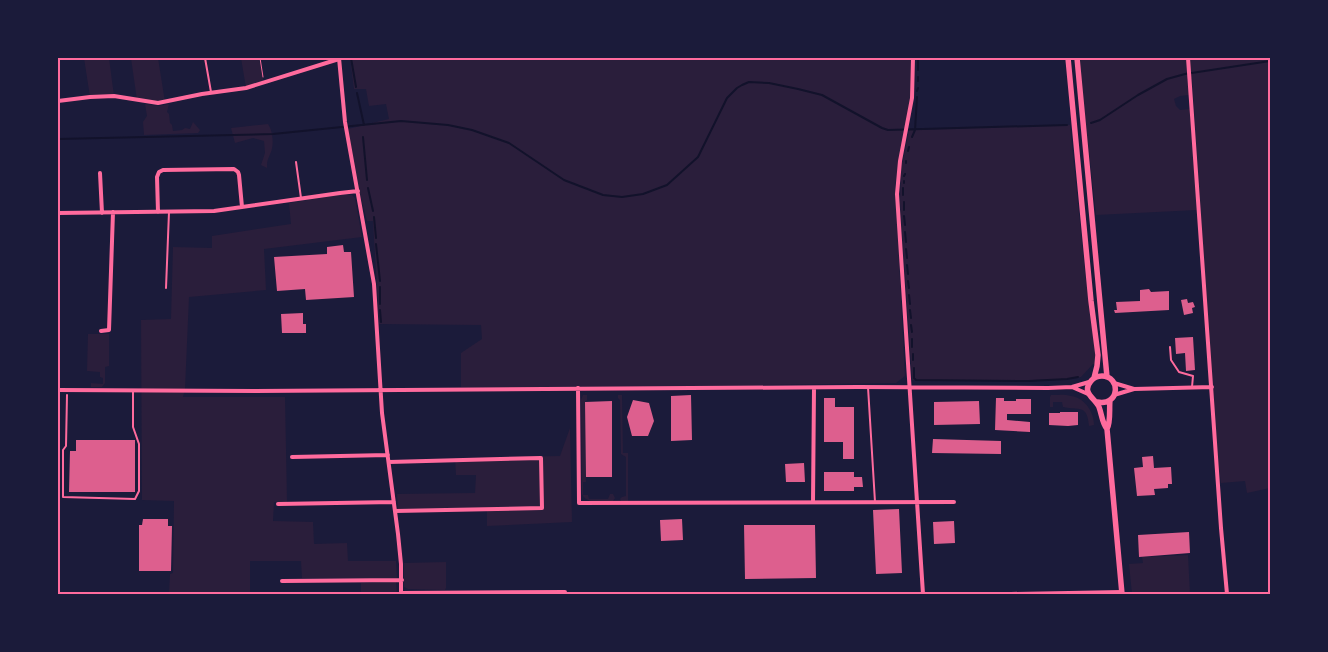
<svg xmlns="http://www.w3.org/2000/svg" width="1328" height="652" font-family="Rubik,sans-serif">
<style>
.green{fill:#2a1e3b}
.lines{fill:none;stroke-linecap:round;stroke-linejoin:round}
.stream{stroke:#12122b;stroke-width:2}
.building{fill:#dd5f8e}
.path{stroke:#ff6b9d;stroke-width:1}
.service{stroke:#ff6b9d;stroke-width:2}
.minor{stroke:#ff6b9d;stroke-width:4}
.primary{stroke:#ff6b9d;stroke-width:5.5}
.neatline{fill:none;stroke:#ff6b9d;stroke-width:2}
</style>
<rect width="100%" height="100%" fill="#1b1b3a"/>
<!-- green -->
<path class="green" d="M84,58H109L114,96L90,97Z
M131,58H158L165,102L137,100Z
M241,58H259L264,83L246,88Z
M350,58H911L910,100L895,185L905,376L896,383L575,388L461,387V353L482,339L481,325L379,324L373,221H367L360,194L348,129L389,119L386,104L369,106L366,89H354Z
M1077,58H1270V488L1247,493L1245,481L1221,483L1216,448L1192,78L1187,79L1189,95L1180,96L1174,99L1176,106L1180,110L1190,109L1197,210L1096,215L1086,124Z
M145,104L159,106L169,104L167,112L169,114L170,123L172,125L173,131L182,130L185,128L190,129L193,122L200,130L198,133L144,135L143,122L147,116Z
M268,124C273,131 274,144 271,152C268,160 267,159 267,168L261,165L265,153L264,141L253,138L235,143L231,128Z
M1070,125L1085,272L1096,358L1095,364H1093L1081,377L1067,379L1004,381L912,380L900,204L901,169L909,130Z
M339,195H352L355,198L362,237L264,249L266,290L189,297L185,389L183,397H285L287,502H274L273,521L313,522L314,544L347,543L348,561H396L397,578H302L301,561H250V594H169L170,574L173,573L174,501L142,500L141,320L171,319L173,247L212,248V236L291,224L289,203Z
M88,334H109V366L105,367V383L102,387H91V383L103,384V378L100,377V372L87,371Z
M583,395H587V400L585,402L586,482H583V495H588L589,499H608L610,494H613L615,498L613,501C603,501 587,505 582,494L581,400Z
M618,395H622L623,453H628V501H621L620,499L622,497L626,496V457L621,454L620,400L618,398Z
M1051,395C1058,395 1065,394 1071,396C1085,398 1094,412 1094,425L1089,426C1087,403 1079,411 1063,407L1062,402H1053V407H1050V397Z
M570,428L572,522L487,526V508L398,509L397,494L475,493L476,475H456L455,458L560,456Z
M1188,555L1190,594H1132L1129,564L1143,563L1142,557Z
M446,562V588L445,590L408,589L404,587V563Z
M396,582L397,594H361V583Z"/>
<g class="lines">
<!-- stream -->
<path class="stream" d="M351,58L356,87
M918,70V58
M918,77V81
M917,91L918,88
M357,93L364,125
M1091,123L1100,120L1138,95L1167,79L1185,74L1270,61
M363,137L367,180
M912,137L915,130L917,97
M58,139L273,134L401,121L448,125L472,130L509,143L564,180L603,195L622,197L643,194L667,185L698,157L727,98L737,88L742,85L749,82L769,83L798,89L822,95L882,128L888,130L1067,125
M908,151L909,147
M906,163V161
M904,176L905,174
M904,183V181
M368,188L373,211
M903,188V195
M904,202V210
M904,216L905,225
M374,217L376,238
M905,232L906,242
M376,244L380,281
M906,249L907,258
M907,265L908,274
M908,281L909,288
M380,287V304
M909,295L910,304
M380,310L381,322
M910,310L911,318
M911,325L912,332
M912,339V347
M913,354V360
M914,368V378L916,380L1029,381L1067,379L1078,377"/>
</g>
<!-- building -->
<path class="building" d="M343,245L344,252H351L354,297L306,300L305,289L277,291L274,257L327,254V247Z
M1149,289L1151,292L1169,291V310L1115,313L1114,310H1117L1116,302L1140,301V290Z
M1187,299L1188,303L1193,302L1195,307L1192,308L1193,313L1184,315L1181,300Z
M303,313V324H306V333H282L281,314Z
M1193,337L1195,370L1186,371L1185,353L1176,354L1175,338Z
M691,395L692,440L671,441V396Z
M824,398H835V407H854V459H843V442H824Z
M996,398H1004V401H1016V399H1031V414H1007V420L1030,422V432L995,430Z
M633,400L649,403L654,421L648,436H632L627,417Z
M612,401V477H586L585,402Z
M979,401L980,424L934,425V402Z
M1060,412H1078V425L1068,426L1049,425V413H1060Z
M933,439L1001,441V454L932,453Z
M76,440H135V492H69L70,451H76Z
M1153,456L1154,468L1171,467L1172,484H1168V488L1154,489L1155,495L1137,496L1134,468L1143,467L1142,457Z
M804,463L805,482H786L785,464Z
M824,472H854V477H862L863,487H854V491H824Z
M899,509L902,573L876,574L873,510Z
M143,519H168V526H172L171,571H139V525H142Z
M682,519L683,540L661,541L660,520Z
M954,521L955,543L934,544L933,522Z
M744,525H815L816,578L745,579Z
M1189,532L1190,553L1139,557L1138,535Z"/>
<g class="lines">
<!-- path -->
<path class="path" d="M260,58L263,77"/>
<!-- service -->
<path class="service" d="M205,58L211,92
M296,162L301,198
M166,288L169,212
M1170,347L1171,360L1179,372L1193,376L1192,387
M868,387L875,502
M67,395L66,446L63,450V497L135,499L139,491V444L133,427V391"/>
<!-- minor -->
<path class="minor" d="M339,58L345,122L374,284L382,413L398,534L401,564V594
M913,58L912,98L900,161L897,194L923,594
M1188,58L1221,528L1227,594
M58,101L90,97L114,96L158,103L202,94L246,88L339,59
M100,173L102,213
M158,212L157,177L159,172L163,170L234,169L238,172L239,175L242,207
M58,213L214,211L340,193L358,191
M101,331L109,330L113,212
M1114,383L1134,389L1212,387
M1072,387L1088,394
M578,388L579,503L954,502
M58,390L255,391L857,387L1048,388L1072,387L1089,382
M1114,395L1134,389
M292,457L388,455
M389,462L541,458L542,508L395,511
M813,502L814,388
M278,504L394,502
M282,581L402,580
M401,593L565,592
M1011,594L1122,592"/>
<!-- primary -->
<path class="primary" d="M1068,58L1091,301L1098,355L1097,366L1094,378
M1077,58L1107,377
M1110,400C1109,409 1111,422 1107,429L1122,594
M1097,402C1120,407 1121,376 1102,376C1098,376 1094,377 1091,381C1081,393 1095,398 1099,407C1102,415 1102,423 1107,429"/>
</g>
<!-- border -->
<rect width="1328" height="652" fill="none" stroke="#1b1b3a" stroke-width="118"/>
<rect x="59" y="59" width="1210" height="534" class="neatline"/>
</svg>
